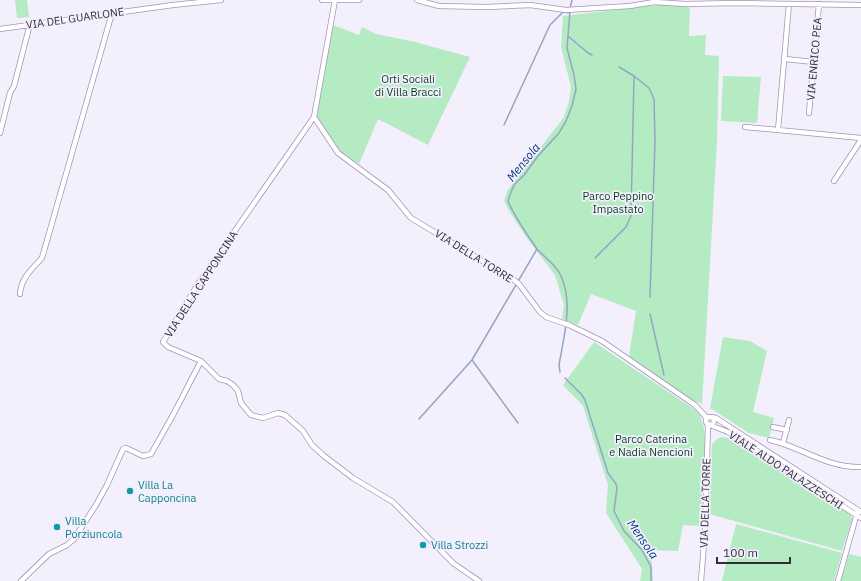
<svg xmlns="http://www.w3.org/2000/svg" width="861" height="581" font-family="'IBM Plex Sans',sans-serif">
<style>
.green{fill:#b5ebc3}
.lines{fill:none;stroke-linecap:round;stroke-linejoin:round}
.stream{stroke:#94a5c4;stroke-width:1.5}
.minor-casing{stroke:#a195b6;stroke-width:6}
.minor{stroke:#fff;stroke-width:4.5}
.culture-dot{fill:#0f9aa8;stroke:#f4effd;stroke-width:1.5}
.labels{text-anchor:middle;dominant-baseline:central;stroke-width:3.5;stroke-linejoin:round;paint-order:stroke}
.street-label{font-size:11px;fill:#332e3b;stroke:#f4effd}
.park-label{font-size:11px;fill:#023a1b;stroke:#f4effd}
.culture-label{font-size:11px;fill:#0d838f;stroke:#f4effd;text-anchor:start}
.water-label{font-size:12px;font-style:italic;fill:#00387e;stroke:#f4effd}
</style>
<rect width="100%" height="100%" fill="#f4effd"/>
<!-- green -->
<path class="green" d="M15,0H27L29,17L17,18Z
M675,3L690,8L689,36L706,35L705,55L719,56L717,141L702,404L686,397L629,356L636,311L591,294L578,325L562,319L564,305L555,275L526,237L508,209L504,201L507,191L564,117L569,101L571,87L561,47L563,16Z
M333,25L359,35L362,27L376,34L415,42L470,57L428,145L378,119L359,164L338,150L316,117Z
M723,76L761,77L757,123L721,121Z
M723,337L750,341L767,351L753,412L774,418L769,438L749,433L710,408Z
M594,342L694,409L700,415L704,428L705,447L700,526L683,525L678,551L651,550L653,581H640L642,569L606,513L608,485L583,406L563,385Z
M721,437L729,438L851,515L852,520L842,551L709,514L712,444L717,439Z
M736,524L842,553L834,581H722Z
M849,554L861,557V581H841Z"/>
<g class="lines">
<!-- stream -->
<path class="stream" d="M570,8L572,0
M568,36L588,53L592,55
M619,67L634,76L649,88L654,99L655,141L650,297
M504,125L550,25L563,12L570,13
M595,258L626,227L631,216L634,76
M650,314L664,375
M472,360L518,423
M560,372L559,365C564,335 574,302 560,274C555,264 544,257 537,249C528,236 514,216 508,201L510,195L514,185L524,175L538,156L559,133L566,121L572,106L576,89L574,75L567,48L570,12
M565,378L582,395L585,400L608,473L616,484L617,488L614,511L624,531L642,550L651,567V581
M419,419L472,360L537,249"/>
<!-- minor casing -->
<g class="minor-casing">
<path id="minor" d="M322,0H359
M335,0L314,117L198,284L163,342L168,347L201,361L219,379L227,381L233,385L238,391L241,403L251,415L263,418L278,413L285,415L303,431L312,445L324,456L353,478L393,502L453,563L479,581
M417,0L439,6L486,7L530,5L566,10L630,6L654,2L685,4L738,3L861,5
M0,29L173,5L221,0
M785,59L814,62
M809,113L819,4
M314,117L338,153L388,190L411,218L514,280L519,284L540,312L546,317L569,325L602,341L695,405L707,418
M745,127L778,130L789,4
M778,130L861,138
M0,133L10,93L14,86L30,24
M834,181L861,140
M20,294C21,278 32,269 42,258L112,13
M706 421a4 4 0 1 1 8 0a4 4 0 1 1-8 0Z
M712,417L716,418L861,512
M710,425L728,432L861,518
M773,427L787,430
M770,440C802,447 826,468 861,467
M783,443L789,420
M21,581L49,554L67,545L74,539L96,505L107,485L123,449L126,448L143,456L151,454L173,415L201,361
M701,581L705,531L708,424
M838,581L857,513"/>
</g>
<!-- minor -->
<use href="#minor" class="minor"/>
</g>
<!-- markers -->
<g class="culture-dot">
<circle cx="130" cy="491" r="4"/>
<circle cx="57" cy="527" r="4"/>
<circle cx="423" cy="545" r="4"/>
</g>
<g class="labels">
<!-- street labels -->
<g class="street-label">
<text transform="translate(75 18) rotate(-8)">VIA DEL GUARLONE</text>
<text transform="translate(814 59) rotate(-85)">VIA ENRICO PEA</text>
<text transform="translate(474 256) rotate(32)">VIA DELLA TORRE</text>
<text transform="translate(201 284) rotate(-57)">VIA DELLA CAPPONCINA</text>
<text transform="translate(786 470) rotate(33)">VIALE ALDO PALAZZESCHI</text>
<text transform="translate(705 503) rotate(-88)">VIA DELLA TORRE</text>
</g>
<!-- park labels -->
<g class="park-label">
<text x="408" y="79">Orti Sociali<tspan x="408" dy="13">di Villa Bracci</tspan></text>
<text x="618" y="196">Parco Peppino<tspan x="618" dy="13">Impastato</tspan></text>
<text x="651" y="439">Parco Caterina<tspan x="651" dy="13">e Nadia Nencioni</tspan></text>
</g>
<!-- culture labels -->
<g class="culture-label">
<text x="138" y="485">Villa La<tspan x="138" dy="13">Capponcina</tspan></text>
<text x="65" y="521">Villa<tspan x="65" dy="13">Porziuncola</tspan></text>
<text x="431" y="545">Villa Strozzi</text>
</g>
<!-- water labels -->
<g class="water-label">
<text transform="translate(523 162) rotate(-51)">Mensola</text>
<text transform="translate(643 539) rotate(55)">Mensola</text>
</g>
</g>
<!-- scale -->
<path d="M717 557v6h73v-6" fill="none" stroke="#332e3b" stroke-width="2"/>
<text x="723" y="557" font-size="12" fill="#332e3b" stroke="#f4effd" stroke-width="3" paint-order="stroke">100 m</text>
</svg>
